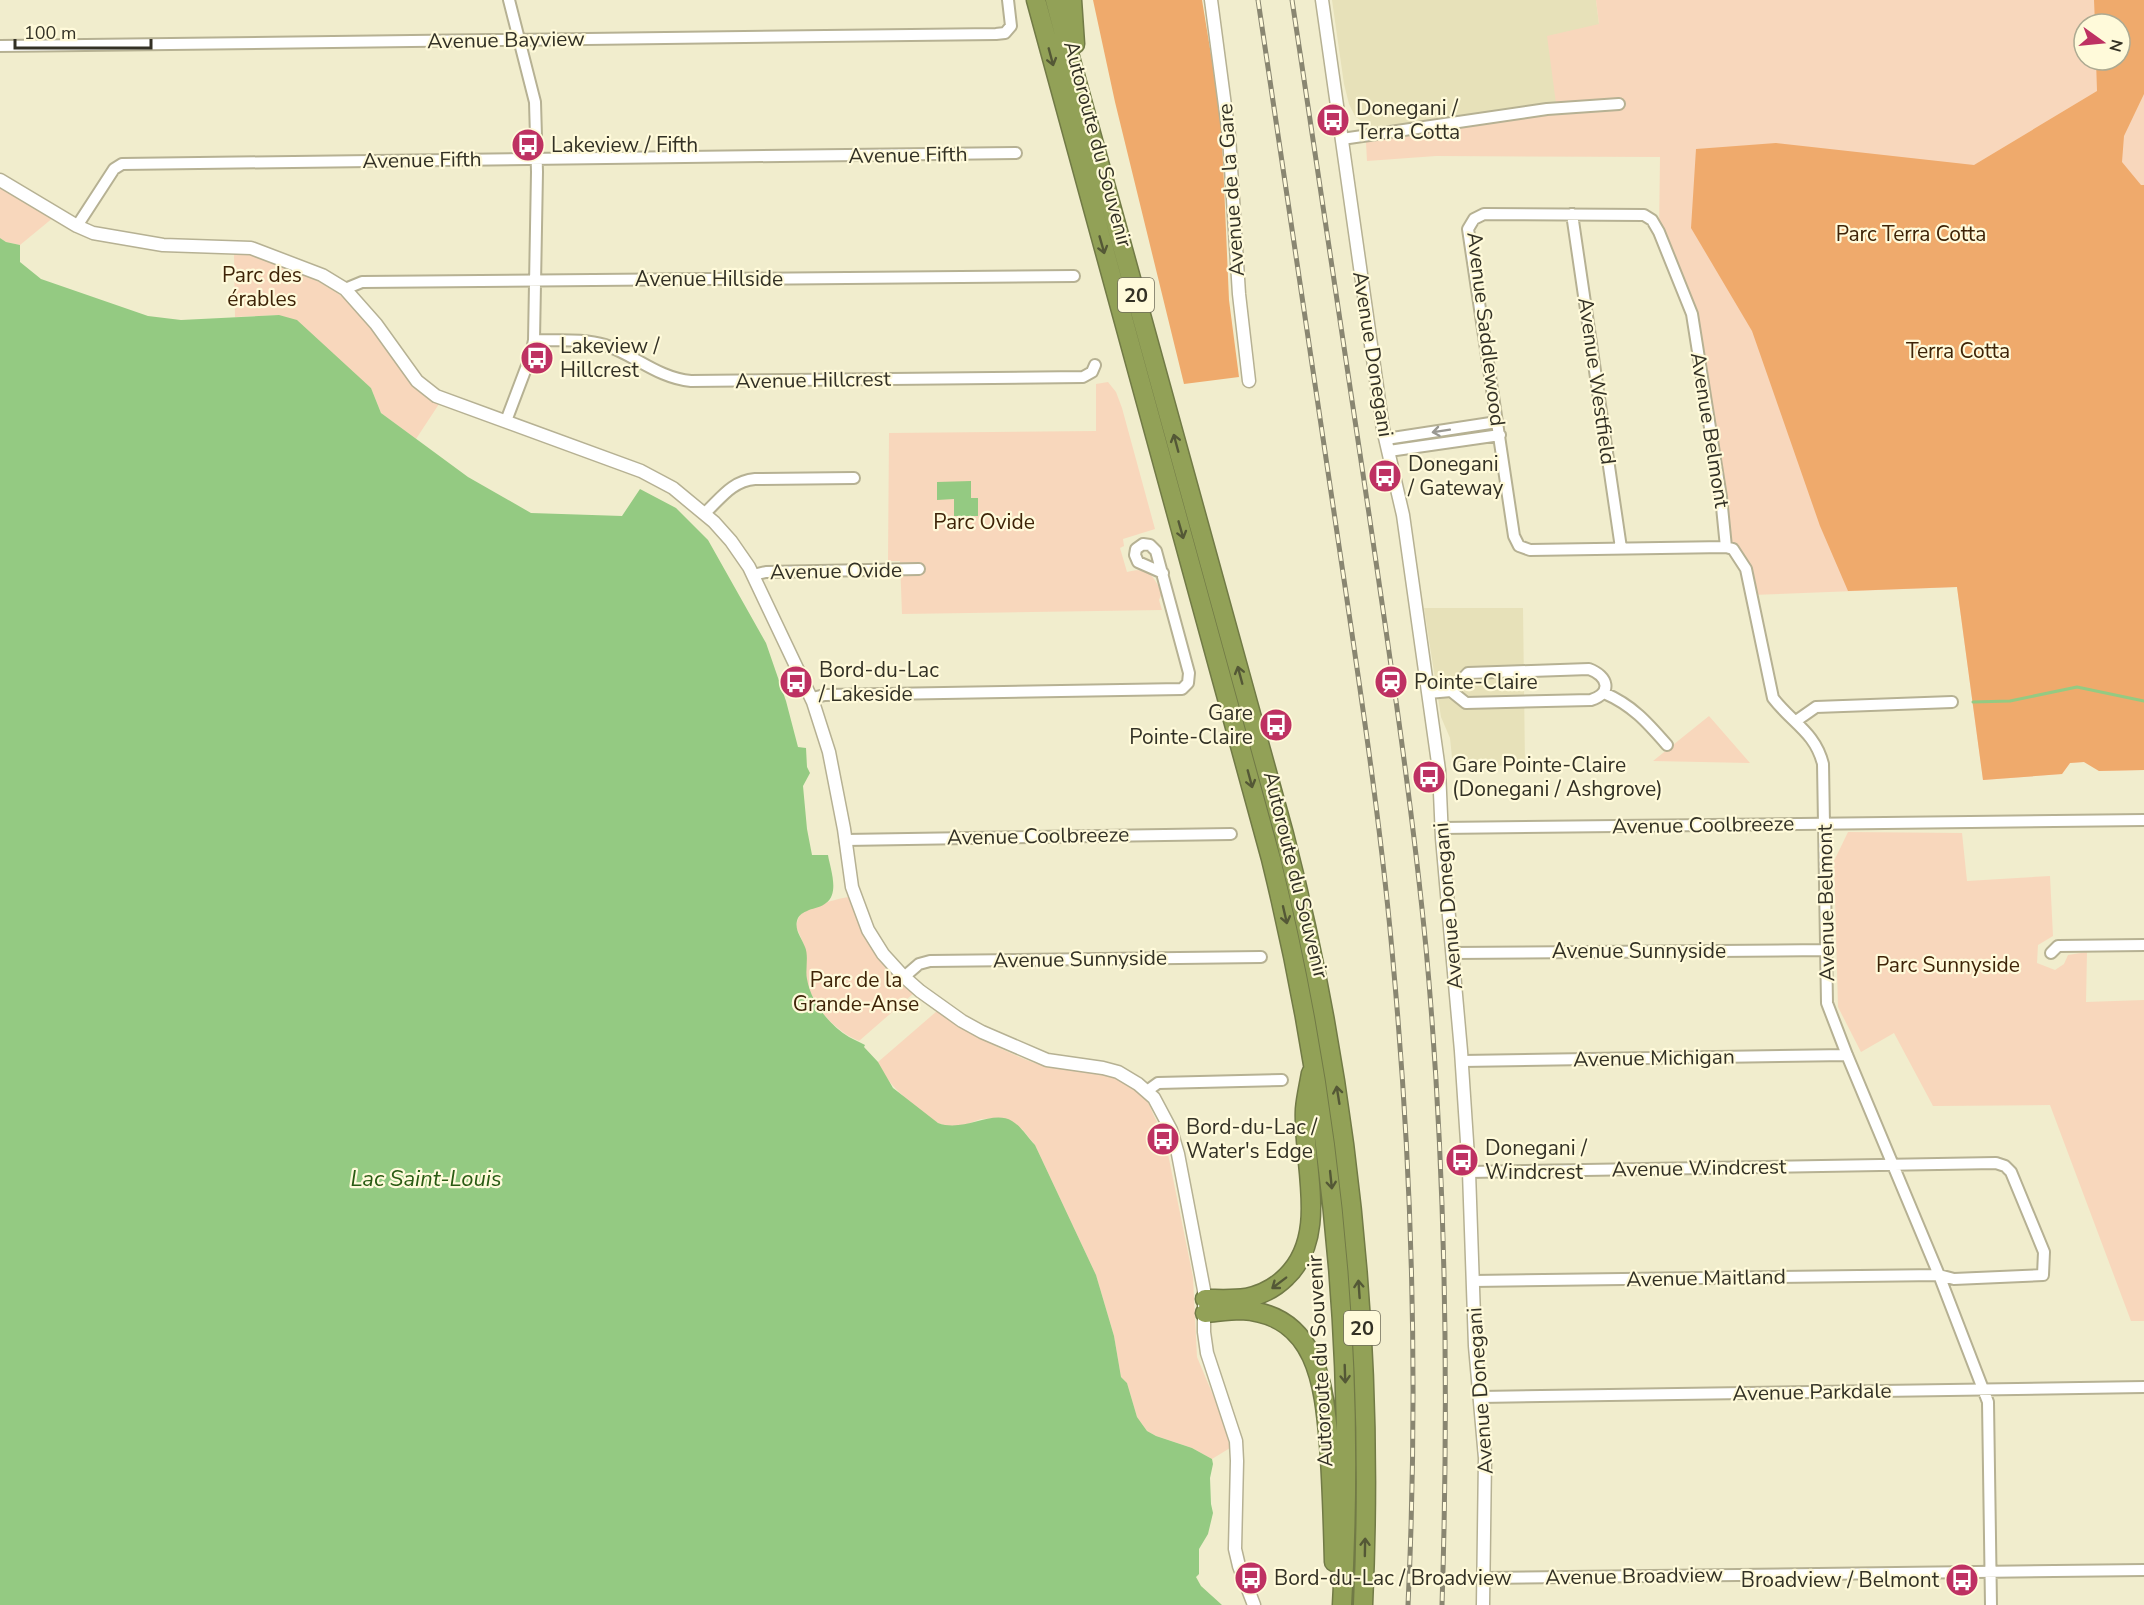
<svg xmlns="http://www.w3.org/2000/svg" width="2144" height="1605" font-family="'Nunito Sans',sans-serif">
<style>
.built{fill:#e7e1b9}
.green{fill:#f8d7bc;fill-rule:evenodd}
.forest{fill:#efaa6c}
.water{fill:#94ca82}
.lines{fill:none;stroke-linecap:round;stroke-linejoin:round}
.stream{stroke:#94ca82;stroke-width:3}
.minor-casing{stroke:#b6b193;stroke-width:14}
.tertiary-casing{stroke:#b6b193;stroke-width:15}
.motorway-casing{stroke:#717a46;stroke-width:21}
.minor{stroke:#fff;stroke-width:10}
.tertiary{stroke:#fff;stroke-width:12}
.motorway{stroke:#92a157;stroke-width:18}
.rail-casing{stroke:#898671;stroke-width:5}
.rail{stroke:#fffada;stroke-width:3;stroke-dasharray:9;stroke-linecap:butt}
.oneway{stroke:#545836}
.oneway2{stroke:#999892}
.labels{text-anchor:middle;dominant-baseline:central;stroke-width:4.5;stroke-linejoin:round;paint-order:stroke}
.shield{fill:#fffada;stroke:#706d5b;stroke-width:1.5}
.shield-label{font-size:20px;font-weight:bold;fill:#333125}
.street-label{font-size:21px;fill:#333125;stroke:#fffada}
.poi-label{font-size:21px;fill:#333125;stroke:#fffada;text-anchor:start}
.park-label{font-size:21px;fill:#3e2307;stroke:#fffada}
.water-label{font-size:22px;font-style:italic;fill:#295b13;stroke:#fffada}
</style>
<rect width="100%" height="100%" fill="#f1edcd"/>
<!-- built -->
<path class="built" d="M1332,0H1596L1599,24L1558,111L1547,109L1369,127L1355,116L1349,104L1344,84Z
M1424,608H1523L1525,765L1453,767L1450,738L1441,717Z"/>
<!-- green -->
<path class="green" d="M1596,0H2144V770L2099,771L2084,762L2070,763L2062,774L1983,780L1957,587L1752,595L1746,568L1726,547L1692,314L1659,232L1660,157L1436,156L1367,161L1366,142L1557,111L1547,36L1599,24ZM2084,24H2120V60H2084Z
M0,183L54,217L20,245L6,242L0,238Z
M234,253C254,254 269,260 287,268C324,282 348,296 373,328C396,359 403,383 439,404L416,439L381,413L371,388L279,315L235,317Z
M1108,382L1116,392L1122,408L1155,529L1123,539L1124,546L1120,548L1127,572C1148,566 1153,575 1162,593L1159,600L1162,610L902,614L900,561H888L889,433L1096,431V384Z
M1709,716L1750,763L1653,761Z
M1848,832L1962,833L1967,881L2050,876L2053,936L2038,945L2037,963L2055,970L2064,964L2068,955L2087,952L2086,1002L2144,1000V1321H2131L2050,1105L1933,1106L1894,1033L1861,1052L1838,1007L1834,861Z
M848,897C866,940 876,963 914,993L859,1041C833,1030 810,1004 806,975C805,967 806,960 806,952C806,949 798,930 796,927C797,922 798,917 802,913C811,906 837,899 848,897Z
M937,1011C968,1033 1000,1050 1035,1063C1068,1074 1126,1067 1147,1101C1151,1107 1153,1115 1157,1122L1154,1124L1161,1142L1166,1141L1168,1154L1193,1277L1197,1357L1223,1419L1230,1448L1212,1459L1192,1448L1156,1436L1147,1431L1137,1417L1127,1383L1121,1377L1114,1336L1096,1275L1035,1145L1022,1129L1002,1118L981,1119L962,1126H946L938,1123C916,1107 888,1088 878,1062Z"/>
<!-- forest -->
<path class="forest" d="M1093,0H1202L1221,115L1229,300L1239,377L1184,384L1115,102Z
M2094,0H2144V94L2124,136L2122,162L2141,185H2144V770L2099,771L2084,762L2070,763L2062,774L1983,780L1957,587L1848,591L1820,526L1752,331L1691,228L1696,149L1776,143L1974,165L2097,91L2096,60H2120V24H2095Z"/>
<!-- water -->
<path class="water" d="M0,238L6,242L20,245V262L41,279L148,316L181,320L279,315L297,320L371,388L381,413L468,477L531,513L622,516L640,489L676,508L708,540L766,643L786,701L798,747L806,748L807,767L810,773L803,786L807,829L812,855H828C830,868 840,893 826,903C822,907 814,908 809,910C805,912 801,913 798,918C793,929 802,938 805,947C809,956 805,970 807,979C811,1002 829,1025 849,1037C854,1040 860,1042 865,1045L864,1047L878,1062L893,1088L938,1123C964,1133 992,1109 1012,1121C1022,1127 1027,1137 1035,1145L1096,1275L1114,1336L1121,1377L1127,1383L1137,1417L1147,1431L1156,1436L1192,1448L1212,1459L1213,1464L1210,1478L1211,1504L1213,1513L1208,1534L1199,1549V1574L1196,1577L1201,1586L1222,1605H0Z
M971,481V498H978V516H954V499L937,500V482Z"/>
<g class="lines">
<!-- stream -->
<path class="stream" d="M1973,702L2010,701L2077,687L2144,701"/>
<!-- minor casing -->
<g class="minor-casing">
<path id="minor" d="M0,46L996,34L1005,33L1011,26L1008,0
M1342,139L1547,109L1619,104
M1572,214L1621,548
M77,226L114,169L122,164L1016,153
M345,289L362,282L1074,276
M534,340C557,341 583,338 605,345C635,355 658,378 691,381L1083,377L1092,372L1095,365
M506,421L531,355L534,340L537,172L535,102L509,0
M1386,439L1497,422
M1389,451L1500,435
M705,513C721,498 732,481 755,479L854,478
M1726,547L1530,550L1519,546L1514,536L1468,229L1474,219L1484,214L1644,215L1652,220L1659,232L1692,314L1721,497L1726,547L1733,549L1746,569L1773,698C1792,723 1815,732 1823,764L1827,1003L1847,1055L1939,1275L1988,1402L1991,1605
M753,575L766,572L919,569
M1589,669C1608,676 1613,693 1591,700L1466,703L1451,691L1468,673Z
M1428,693L1451,691
M1604,693C1632,705 1647,722 1667,745
M812,698L825,695L1182,689L1188,683L1189,673L1156,551L1150,545L1143,544L1136,549L1135,555L1138,562L1163,573
M1796,721L1816,707L1952,702
M1441,828L2144,820
M845,840L1231,834
M1452,953L1827,950
M2051,953L2058,946L2144,945
M904,977L919,964L930,961L1261,957
M1462,1061L1847,1055
M1147,1091L1158,1083L1282,1080
M1469,1172L1996,1163L2005,1166L2011,1172L2044,1252L2043,1275L1954,1279L1939,1275L1473,1281
M1480,1397L2144,1387
M1484,1578L2144,1570"/>
</g>
<!-- tertiary casing -->
<g class="tertiary-casing">
<path id="tertiary" d="M1211,0L1229,136L1239,294L1249,381
M1322,0L1383,429L1403,515L1439,770L1442,838L1461,1051L1469,1172L1475,1346L1485,1458L1483,1605
M0,180L77,226L93,233L163,245L251,248L322,275L345,289L376,324L417,381L436,396L641,471L673,488L714,522L731,541L749,567L813,702L829,752L844,829L852,887L868,930L883,954L903,976L920,991L962,1021L982,1032L1047,1060L1103,1068L1118,1072L1138,1084L1154,1098L1171,1130L1178,1154L1204,1290V1332L1207,1353L1236,1441L1237,1461L1235,1549L1239,1566L1254,1605"/>
</g>
<!-- motorway casing -->
<g class="motorway-casing">
<path id="motorway" d="M1036,0L1271,859C1331,1103 1357,1353 1342,1605
M1055,0L1070,57L1284,834C1349,1086 1375,1345 1363,1605
M1072,0L1075,44
M1205,1299C1218,1299 1233,1300 1246,1298C1261,1295 1275,1288 1286,1277C1330,1235 1302,1163 1305,1109C1306,1097 1309,1085 1311,1073
M1205,1313C1217,1312 1229,1310 1241,1310C1317,1314 1324,1385 1329,1444C1332,1483 1333,1523 1334,1562"/>
</g>
<!-- minor -->
<use href="#minor" class="minor"/>
<!-- tertiary -->
<use href="#tertiary" class="tertiary"/>
<!-- motorway -->
<use href="#motorway" class="motorway"/>
<!-- rail casing -->
<g class="rail-casing">
<path id="rail" d="M1258,0C1285,182 1312,364 1339,546C1360,688 1382,830 1394,973C1413,1183 1418,1394 1408,1605
M1292,0C1318,171 1343,342 1369,514C1390,658 1412,803 1426,948C1446,1167 1449,1386 1442,1605"/>
</g>
<!-- rail -->
<use href="#rail" class="rail"/>
</g>
<!-- one-way arrows -->
<defs><path id="oneway-shaft" d="M-6 0H5M1.5-3L5.5 0L1.5 3" fill="none" stroke-width="1.6" stroke-linecap="round" stroke-linejoin="round" transform="scale(1.5)"/></defs>
<g class="oneway">
<use href="#oneway-shaft" transform="translate(1051 57) rotate(75)"/>
<use href="#oneway-shaft" transform="translate(1102 245) rotate(74)"/>
<use href="#oneway-shaft" transform="translate(1176 443) rotate(-105)"/>
<use href="#oneway-shaft" transform="translate(1181 530) rotate(74)"/>
<use href="#oneway-shaft" transform="translate(1240 675) rotate(-105)"/>
<use href="#oneway-shaft" transform="translate(1250 779) rotate(75)"/>
<use href="#oneway-shaft" transform="translate(1285 915) rotate(77)"/>
<use href="#oneway-shaft" transform="translate(1338 1095) rotate(-99)"/>
<use href="#oneway-shaft" transform="translate(1331 1180) rotate(84)"/>
<use href="#oneway-shaft" transform="translate(1279 1283) rotate(143)"/>
<use href="#oneway-shaft" transform="translate(1359 1289) rotate(-94)"/>
<use href="#oneway-shaft" transform="translate(1345 1374) rotate(88)"/>
<use href="#oneway-shaft" transform="translate(1365 1547) rotate(-89)"/>
</g>
<use class="oneway2" href="#oneway-shaft" transform="translate(1441 431) rotate(171)"/>
<!-- icons -->
<defs>
<g id="bus-disc" transform="scale(1.725)"><circle r="9.5" fill="#be3162" stroke="#fffada"/><path d="M-5-6H5V4H4V6H2V4H-2V6H-4V4H-5ZM-3.5-4V0h7V-4ZM-3.5 1.2v1.5H-2V1.2ZM2 1.2v1.5H3.5V1.2Z" fill="#fff"/></g>
<g id="station-disc" transform="scale(1.725)"><circle r="9.5" fill="#be3162" stroke="#fffada"/><path d="M-3-6H3Q5-6 5-4V2Q5 4 3 4L4.5 6H3L1.5 4h-3L-3 6H-4.5L-3 4Q-5 4-5 2V-4Q-5-6-3-6ZM-3.5-4v3h7v-3ZM-3.5 1v1.5H-2V1ZM2 1v1.5H3.5V1Z" fill="#fff"/></g>
</defs>
<g fill-rule="evenodd">
<use href="#bus-disc" x="1333" y="120"/>
<use href="#bus-disc" x="528" y="145"/>
<use href="#bus-disc" x="537" y="358"/>
<use href="#bus-disc" x="1385" y="476"/>
<use href="#bus-disc" x="796" y="682"/>
<use href="#station-disc" x="1391" y="682"/>
<use href="#bus-disc" x="1276" y="725"/>
<use href="#bus-disc" x="1429" y="777"/>
<use href="#bus-disc" x="1163" y="1139"/>
<use href="#bus-disc" x="1462" y="1160"/>
<use href="#bus-disc" x="1251" y="1578"/>
<use href="#bus-disc" x="1962" y="1580"/>
</g>
<g class="labels">
<!-- shield labels -->
<g class="shield">
<rect x="1118" y="278" width="36" height="34" rx="4.5"/>
<rect x="1344" y="1311" width="36" height="34" rx="4.5"/>
</g>
<g class="shield-label">
<text x="1136" y="295">20</text>
<text x="1362" y="1328">20</text>
</g>
<!-- street labels -->
<g class="street-label">
<text transform="translate(506 40) rotate(-1)">Avenue Bayview</text>
<text transform="translate(1098 144) rotate(75)">Autoroute du Souvenir</text>
<text transform="translate(908 155) rotate(-1)">Avenue Fifth</text>
<text transform="translate(422 160) rotate(-1)">Avenue Fifth</text>
<text transform="translate(1231 190) rotate(-94)">Avenue de la Gare</text>
<text x="709" y="279">Avenue Hillside</text>
<text transform="translate(1486 329) rotate(83)">Avenue Saddlewood</text>
<text transform="translate(1373 354) rotate(81)">Avenue Donegani</text>
<text transform="translate(813 380) rotate(-1)">Avenue Hillcrest</text>
<text transform="translate(1597 381) rotate(82)">Avenue Westfield</text>
<text transform="translate(1710 430) rotate(81)">Avenue Belmont</text>
<text transform="translate(836 571) rotate(-1)">Avenue Ovide</text>
<text transform="translate(1703 825) rotate(-1)">Avenue Coolbreeze</text>
<text transform="translate(1038 836) rotate(-1)">Avenue Coolbreeze</text>
<text transform="translate(1296 875) rotate(76)">Autoroute du Souvenir</text>
<text transform="translate(1826 903) rotate(-91)">Avenue Belmont</text>
<text transform="translate(1448 906) rotate(-95)">Avenue Donegani</text>
<text x="1639" y="951">Avenue Sunnyside</text>
<text transform="translate(1080 959) rotate(-1)">Avenue Sunnyside</text>
<text transform="translate(1654 1058) rotate(-1)">Avenue Michigan</text>
<text transform="translate(1699 1168) rotate(-1)">Avenue Windcrest</text>
<text transform="translate(1706 1278) rotate(-1)">Avenue Maitland</text>
<text transform="translate(1320 1361) rotate(-93)">Autoroute du Souvenir</text>
<text transform="translate(1480 1391) rotate(-94)">Avenue Donegani</text>
<text transform="translate(1812 1392) rotate(-1)">Avenue Parkdale</text>
<text transform="translate(1634 1576) rotate(-1)">Avenue Broadview</text>
</g>
<!-- poi labels -->
<g class="poi-label">
<text x="1356" y="108">Donegani /<tspan x="1356" dy="24">Terra Cotta</tspan></text>
<text x="551" y="145">Lakeview / Fifth</text>
<text x="560" y="346">Lakeview /<tspan x="560" dy="24">Hillcrest</tspan></text>
<text x="1408" y="464">Donegani<tspan x="1408" dy="24">/ Gateway</tspan></text>
<text x="819" y="670">Bord-du-Lac<tspan x="819" dy="24">/ Lakeside</tspan></text>
<text x="1414" y="682">Pointe-Claire</text>
<text x="1253" y="713" text-anchor="end">Gare<tspan x="1253" dy="24">Pointe-Claire</tspan></text>
<text x="1452" y="765">Gare Pointe-Claire<tspan x="1452" dy="24">(Donegani / Ashgrove)</tspan></text>
<text x="1186" y="1127">Bord-du-Lac /<tspan x="1186" dy="24">Water's Edge</tspan></text>
<text x="1485" y="1148">Donegani /<tspan x="1485" dy="24">Windcrest</tspan></text>
<text x="1274" y="1578">Bord-du-Lac / Broadview</text>
<text x="1939" y="1580" text-anchor="end">Broadview / Belmont</text>
</g>
<!-- park labels -->
<g class="park-label">
<text x="1911" y="234">Parc Terra Cotta</text>
<text x="262" y="275">Parc des<tspan x="262" dy="24">érables</tspan></text>
<text x="1958" y="351">Terra Cotta</text>
<text x="984" y="522">Parc Ovide</text>
<text x="1948" y="965">Parc Sunnyside</text>
<text x="856" y="980">Parc de la<tspan x="856" dy="24">Grande-Anse</tspan></text>
</g>
<!-- water labels -->
<g class="water-label">
<text x="426" y="1179">Lac Saint-Louis</text>
</g>
</g>
<!-- north arrow -->
<g transform="translate(2102 42) rotate(105)"><circle r="28" fill="#fffada" stroke="#adaa92" stroke-width="1.5"/>
<path d="M0-4.5L10 22L0 15L-10 22Z" fill="#be3162"/>
<text y="-9" font-size="16" font-weight="bold" text-anchor="middle" fill="#333125">N</text>
</g>
<!-- scale -->
<path d="M15 39v9h136v-9" fill="none" stroke="#333125" stroke-width="3"/>
<text x="24" y="39" font-size="18" fill="#333125" stroke="#fffada" stroke-width="4.5" paint-order="stroke">100 m</text>
</svg>
